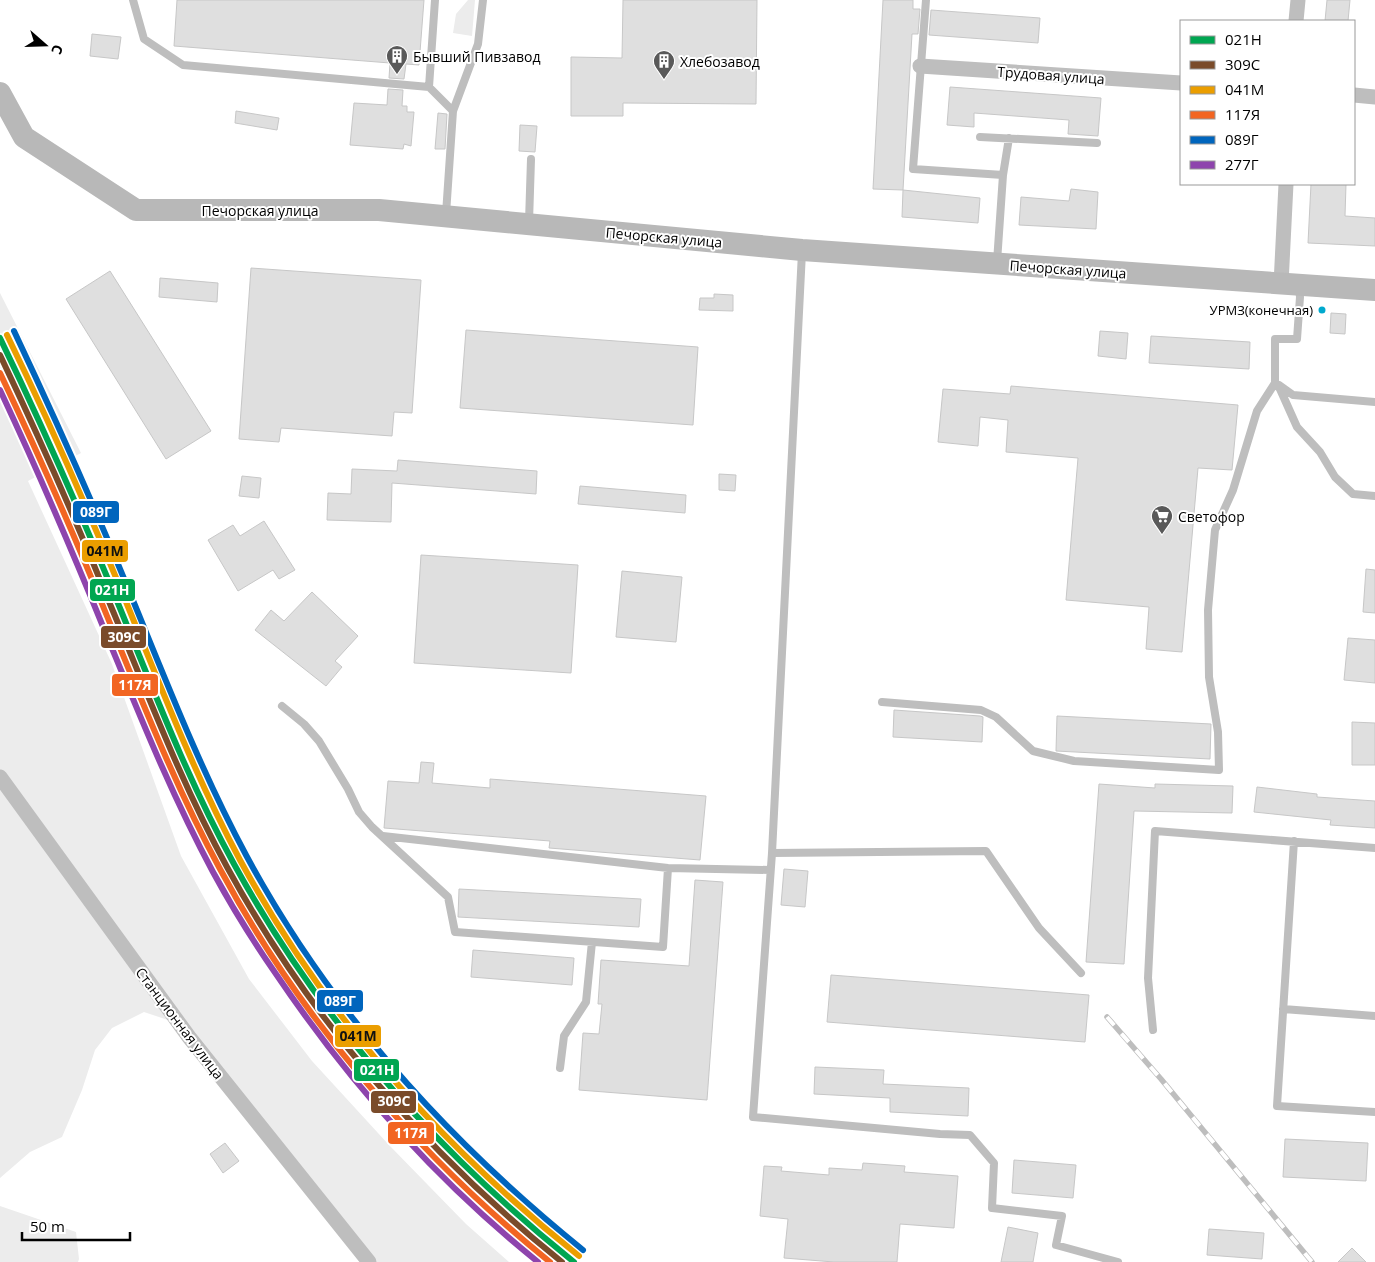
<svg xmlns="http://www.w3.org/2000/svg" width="1375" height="1262" font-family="'Open Sans',sans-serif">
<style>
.green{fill:#ececec}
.building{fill:#dfdfdf;stroke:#c7c7c7}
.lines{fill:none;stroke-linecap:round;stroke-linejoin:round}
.lane{stroke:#bebebe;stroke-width:8}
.street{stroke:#bebebe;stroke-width:15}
.secondary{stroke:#b8b8b8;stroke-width:22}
.rail-casing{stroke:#bebebe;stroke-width:5.5}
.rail{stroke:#fff;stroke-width:4;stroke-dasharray:11;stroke-linecap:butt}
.rail-1-casing{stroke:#fff;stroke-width:10}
.rail-2-casing{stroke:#fff;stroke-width:10}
.rail-3-casing{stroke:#fff;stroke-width:10}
.rail-4-casing{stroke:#fff;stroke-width:10}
.rail-5-casing{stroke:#fff;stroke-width:10}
.rail-6-casing{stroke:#fff;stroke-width:10}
.rail-1{stroke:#00a651;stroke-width:6}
.rail-2{stroke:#7a4b2a;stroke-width:6}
.rail-3{stroke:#eb9e00;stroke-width:6}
.rail-4{stroke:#f26522;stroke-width:6}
.rail-5{stroke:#0065bd;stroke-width:6}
.rail-6{stroke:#8e44ad;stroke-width:6}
.bus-dot{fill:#00a9ce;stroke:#fff;stroke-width:2}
.labels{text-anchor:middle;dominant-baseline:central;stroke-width:4;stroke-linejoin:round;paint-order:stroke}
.bus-label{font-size:13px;fill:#000;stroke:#fff;text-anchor:end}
.poi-label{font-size:14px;fill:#000;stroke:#fff;text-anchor:start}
.street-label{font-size:14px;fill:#000;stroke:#fff}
.line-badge{stroke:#fff;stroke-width:2}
.badge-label{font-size:14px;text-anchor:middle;font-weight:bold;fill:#fff}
.pale-badge-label{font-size:14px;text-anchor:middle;font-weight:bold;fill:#111}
</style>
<rect width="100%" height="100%" fill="#fff"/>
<!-- green -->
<path class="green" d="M468,0H475L472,36L453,33L456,14Z
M0,293L81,453L28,481L112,664L181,856L249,979L312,1061L389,1145L466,1224L509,1262H376L180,1024L144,1012L112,1028L95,1050L82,1090L62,1137L30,1152L0,1178V1194Z
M0,1206L76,1232L79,1259L78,1262H0Z"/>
<!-- building -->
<path class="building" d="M177,0H424L419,65L406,64L404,79L389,78L390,63L174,46Z
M623,0H757L756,104L623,103V116H571V57L622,58Z
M883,0H913V9H920L918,34H912L903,190L873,189Z
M1327,0H1350L1348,21H1325Z
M931,10L1040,18L1038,43L929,35Z
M92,34L121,37L118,59L90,56Z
M950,87L1101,98L1098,136L1068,134L1069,120L974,113V127L947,125Z
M388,89L403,90L402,106H407V112H414L411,146L404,144L403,149L350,145L354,103L387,105Z
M236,111L279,118L277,130L235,123Z
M438,113L447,114L445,149H435Z
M520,125L537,126L535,152L519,151Z
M1311,184H1346L1345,216L1375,218V246L1308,243Z
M1071,189L1098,192L1096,229L1019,225L1021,197L1069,201Z
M903,190L980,198L978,223L902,217Z
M251,268L421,280L412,413L394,412L392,436L281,428L279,442L239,439Z
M110,271L211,431L166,459L66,299Z
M160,278L218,283L217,302L159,297Z
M714,294L733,295V311L699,310L700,298H714Z
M1331,313L1346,314L1345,334L1330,333Z
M466,330L698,347L693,425L460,408Z
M1100,331L1128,333L1126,359L1098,356Z
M1151,336L1250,342L1249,369L1149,363Z
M1011,386L1238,405L1232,470L1198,468L1182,652L1146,649L1149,607L1066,600L1078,458L1006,452L1008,420L980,417L978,446L938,442L943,389L1010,394Z
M398,460L537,471L536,494L392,483L391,522L327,520L328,493L351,494L352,469L397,471Z
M719,474L736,475L735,491L719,490Z
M242,476L261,478L259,498L239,496Z
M580,486L686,495L685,513L578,504Z
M264,521L295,570L279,579L273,570L238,591L208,540L233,525L240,536Z
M421,555L578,565L571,673L414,663Z
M1366,569L1375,570V613L1363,612Z
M622,571L682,577L676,642L616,637Z
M312,592L358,636L335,661L342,667L326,686L255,630L271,610L284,621Z
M1348,638L1375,640V683L1344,680Z
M894,710L980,716L983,717L982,742L893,737Z
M1057,716L1211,724L1210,759L1056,751Z
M1352,722L1375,723V765H1352Z
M421,762L434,763L432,783L490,788V779L706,796L700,860L549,848L550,841L384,828L388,781L419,783Z
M1099,784L1155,788V784L1233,786L1232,813L1134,811L1124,964L1086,962Z
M1257,787L1317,794V797L1375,801V828L1330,825L1331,820L1254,812Z
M784,869L808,871L805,907L781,905Z
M695,880L723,882L707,1100L579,1090L583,1033L599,1034L602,1004H598L601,960L689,966Z
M459,889L641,899L639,927L458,917Z
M473,950L574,958L572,985L471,977Z
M831,975L1089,995L1085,1042L827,1022Z
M815,1067L884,1070L883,1084L969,1088L968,1116L890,1112V1098L814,1094Z
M1285,1139L1368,1143L1366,1181L1283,1177Z
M225,1143L239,1161L223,1173L210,1154Z
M1014,1160L1076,1165L1073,1198L1012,1193Z
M863,1163L905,1166L904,1172L958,1176L954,1228L900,1224L897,1262H834L784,1258L788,1219L760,1216L764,1166L782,1167L781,1171L829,1175V1168L862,1170Z
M1008,1227L1038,1233L1033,1262H1001Z
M1209,1229L1264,1233L1262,1259L1207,1255Z
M1352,1248L1366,1262H1338Z"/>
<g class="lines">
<!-- lane -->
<path class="lane" d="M133,0L144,39L183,65L429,87L453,111
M926,0L913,169L1003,175
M429,87L435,0
M980,137L1097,143
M446,214L453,111L478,44L483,0
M529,222L531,159
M802,252L772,853L753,1117L940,1134L970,1135L994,1163L992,1208L1062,1216L1056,1245L1118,1262
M997,262L1003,175L1009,138
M1275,383L1280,389L1297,427L1320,452L1335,477L1353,494L1375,496
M1279,385L1293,395L1375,402
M882,702L981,710L996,717L1033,751L1074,761L1219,770L1218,732L1209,677L1208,610L1215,530L1233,490L1257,411L1275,383V339H1297L1300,297L1299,287
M282,706L304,724L319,741L348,789L359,812L372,827L448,897L455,932L663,947L668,868
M383,836L668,868L770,870
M1294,841L1277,1106L1375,1112
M772,853L986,851L1039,928L1081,973
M1283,1009L1375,1016
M1153,1030L1148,978L1155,831L1375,848
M560,1068L564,1036L586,1002L592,942"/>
<!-- street -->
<path class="street" d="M1296,21L1298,0
M920,66L1181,83
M1354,95L1375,97
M1281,284L1286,184
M0,777L189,1037L369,1262"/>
<!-- secondary -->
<path class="secondary" d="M0,93L24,137L136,210H379L802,250L1375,290"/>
<!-- rail casing -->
<g class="rail-casing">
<path id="rail" d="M1107,1017L1161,1079L1312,1262"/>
</g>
<!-- rail -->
<use href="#rail" class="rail"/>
<!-- rail-1 casing -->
<g class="rail-1-casing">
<path id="rail-1" d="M0,338C41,423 79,509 115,596C152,686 187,779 234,864C319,1019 437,1152 574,1262"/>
</g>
<!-- rail-2 casing -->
<g class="rail-2-casing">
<path id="rail-2" d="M0,355C39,437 76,520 110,604C147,692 181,783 227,867C310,1019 427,1154 562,1262"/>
</g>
<!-- rail-3 casing -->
<g class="rail-3-casing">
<path id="rail-3" d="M7,335C48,419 86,505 122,592C159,682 194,774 240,860C324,1014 442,1147 579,1256"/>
</g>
<!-- rail-4 casing -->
<g class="rail-4-casing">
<path id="rail-4" d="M0,373C38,453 74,534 107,616C142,701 176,788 220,869C300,1018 418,1156 550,1262"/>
</g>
<!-- rail-5 casing -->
<g class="rail-5-casing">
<path id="rail-5" d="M14,331C55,418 94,505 130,593C166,681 201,771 246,855C329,1009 448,1141 583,1250"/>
</g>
<!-- rail-6 casing -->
<g class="rail-6-casing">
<path id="rail-6" d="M0,390C37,469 71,548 104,629C138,711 171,794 213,872C232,907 253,941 276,974C349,1082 436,1180 538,1262"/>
</g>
<!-- rail-1 -->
<use href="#rail-1" class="rail-1"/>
<!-- rail-2 -->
<use href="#rail-2" class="rail-2"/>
<!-- rail-3 -->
<use href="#rail-3" class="rail-3"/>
<!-- rail-4 -->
<use href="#rail-4" class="rail-4"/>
<!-- rail-5 -->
<use href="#rail-5" class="rail-5"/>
<!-- rail-6 -->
<use href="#rail-6" class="rail-6"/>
</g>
<!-- icons -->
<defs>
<g id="building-pin" transform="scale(1.125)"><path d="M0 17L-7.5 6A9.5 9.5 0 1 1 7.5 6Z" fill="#595959" stroke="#fff"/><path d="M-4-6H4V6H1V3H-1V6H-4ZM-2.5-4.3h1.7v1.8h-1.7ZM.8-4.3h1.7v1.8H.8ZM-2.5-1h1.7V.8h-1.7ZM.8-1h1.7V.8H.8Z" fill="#fff"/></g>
<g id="supermarket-pin" transform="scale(1.125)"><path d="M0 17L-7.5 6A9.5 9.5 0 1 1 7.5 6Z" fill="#595959" stroke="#fff"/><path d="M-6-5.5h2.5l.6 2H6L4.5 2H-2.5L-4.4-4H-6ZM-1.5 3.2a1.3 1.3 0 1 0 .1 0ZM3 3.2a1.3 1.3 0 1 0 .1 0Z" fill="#fff"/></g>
</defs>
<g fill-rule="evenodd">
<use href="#building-pin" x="397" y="56"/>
<use href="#building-pin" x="664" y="61"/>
<use href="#supermarket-pin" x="1162" y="516"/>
</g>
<!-- markers -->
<circle class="bus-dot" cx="1322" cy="310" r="4.5"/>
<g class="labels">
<!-- bus labels -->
<g class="bus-label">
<text x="1313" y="310">УРМЗ(конечная)</text>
</g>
<!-- poi labels -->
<g class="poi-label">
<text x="413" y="56">Бывший Пивзавод</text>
<text x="680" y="61">Хлебозавод</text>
<text x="1178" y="516">Светофор</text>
</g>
<!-- street labels -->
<g class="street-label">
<text transform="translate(1051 75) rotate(4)">Трудовая улица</text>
<text x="260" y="210">Печорская улица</text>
<text transform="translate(664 237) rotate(5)">Печорская улица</text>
<text transform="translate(1068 269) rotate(4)">Печорская улица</text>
<text transform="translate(180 1023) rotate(53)">Станционная улица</text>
</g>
</g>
<g class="line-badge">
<rect x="72" y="500" width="48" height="24" rx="5" fill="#0065bd"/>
<rect x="81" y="539" width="48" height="24" rx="5" fill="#eb9e00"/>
<rect x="89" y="578" width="47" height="24" rx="5" fill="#00a651"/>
<rect x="100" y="625" width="47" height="24" rx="5" fill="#7a4b2a"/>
<rect x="111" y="673" width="48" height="24" rx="5" fill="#f26522"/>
<rect x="316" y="989" width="48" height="24" rx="5" fill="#0065bd"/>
<rect x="334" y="1024" width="48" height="24" rx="5" fill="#eb9e00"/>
<rect x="353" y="1058" width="47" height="24" rx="5" fill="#00a651"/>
<rect x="370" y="1090" width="47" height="24" rx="5" fill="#7a4b2a"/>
<rect x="387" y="1121" width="48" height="24" rx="5" fill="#f26522"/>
</g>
<g class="badge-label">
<text x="96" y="517">089Г</text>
<text x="112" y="595">021Н</text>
<text x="124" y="642">309С</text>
<text x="135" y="690">117Я</text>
<text x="340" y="1006">089Г</text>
<text x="377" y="1075">021Н</text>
<text x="394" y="1106">309С</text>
<text x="411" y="1138">117Я</text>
</g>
<g class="pale-badge-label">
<text x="105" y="556">041М</text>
<text x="358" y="1041">041М</text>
</g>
<!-- legend -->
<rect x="1180" y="20" width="175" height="165" fill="#ffffff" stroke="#999999"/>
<rect x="1190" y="36" width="25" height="8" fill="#00a651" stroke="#999999"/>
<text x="1225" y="45" font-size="15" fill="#000000">021Н</text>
<rect x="1190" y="61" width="25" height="8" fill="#7a4b2a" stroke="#999999"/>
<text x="1225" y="70" font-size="15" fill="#000000">309С</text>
<rect x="1190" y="86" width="25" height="8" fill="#eb9e00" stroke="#999999"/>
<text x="1225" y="95" font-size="15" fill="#000000">041М</text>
<rect x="1190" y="111" width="25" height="8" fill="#f26522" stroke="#999999"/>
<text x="1225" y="120" font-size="15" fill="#000000">117Я</text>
<rect x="1190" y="136" width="25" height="8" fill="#0065bd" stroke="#999999"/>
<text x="1225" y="145" font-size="15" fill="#000000">089Г</text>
<rect x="1190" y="161" width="25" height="8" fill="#8e44ad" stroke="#999999"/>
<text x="1225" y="170" font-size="15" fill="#000000">277Г</text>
<!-- north arrow -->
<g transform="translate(45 45) rotate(110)" stroke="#ffffff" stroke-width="4" paint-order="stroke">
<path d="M0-4L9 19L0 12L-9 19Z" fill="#000000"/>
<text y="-8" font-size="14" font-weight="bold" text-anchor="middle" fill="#000000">С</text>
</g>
<!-- scale -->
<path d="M22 1232v8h108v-8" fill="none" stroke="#000000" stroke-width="2.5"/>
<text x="30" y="1232" font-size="15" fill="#000000" stroke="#ffffff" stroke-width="4" paint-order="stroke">50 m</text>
</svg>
